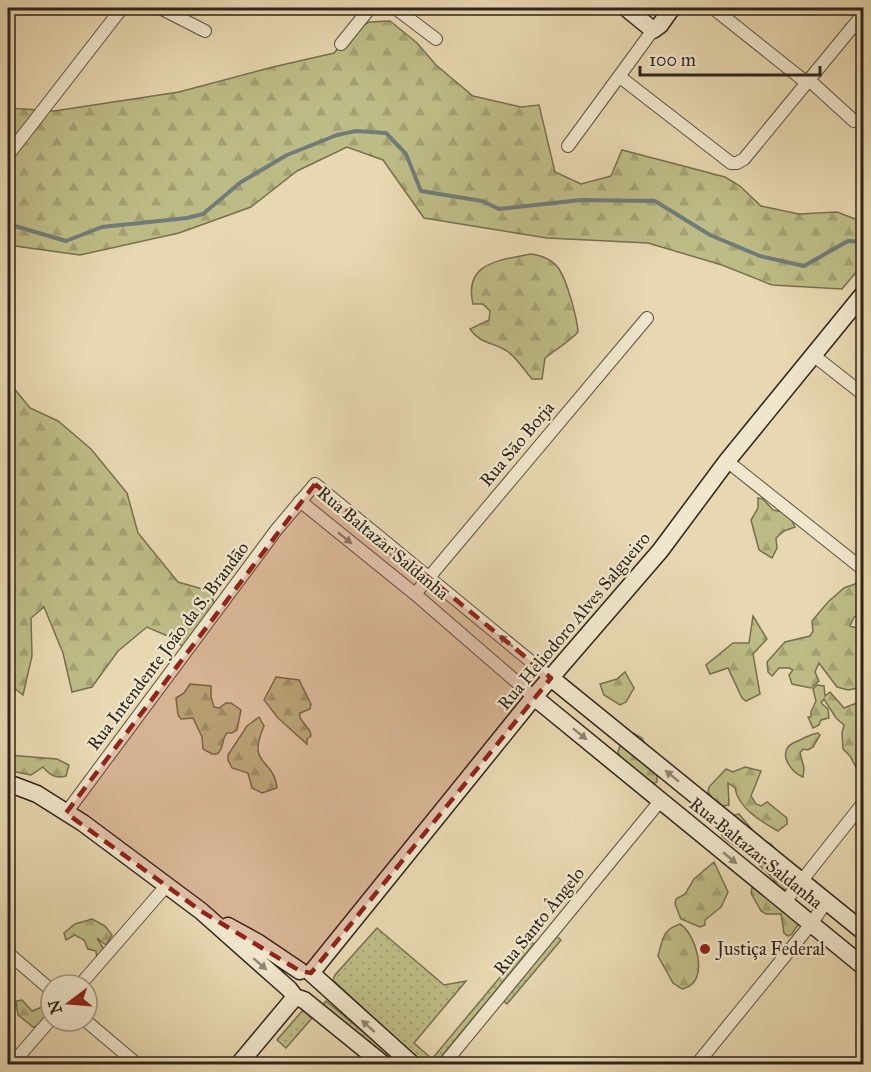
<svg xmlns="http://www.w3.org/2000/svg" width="871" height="1072" font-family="'IM FELL Great Primer',serif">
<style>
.grass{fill:url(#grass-dots);stroke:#767050;stroke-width:1.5}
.forest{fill:url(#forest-firs);stroke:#767050;stroke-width:1.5}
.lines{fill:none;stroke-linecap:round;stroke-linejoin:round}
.stream{stroke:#717c79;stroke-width:4}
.street-casing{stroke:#5c5240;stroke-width:14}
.secondary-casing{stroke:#2e251b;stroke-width:19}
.street{stroke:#f0e6cc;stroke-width:12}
.secondary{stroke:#f0e6cc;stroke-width:16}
.oneway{fill:#8f8674}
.marked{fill:#8f2418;fill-opacity:0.2;stroke:#8f2418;stroke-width:4.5;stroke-dasharray:12 8;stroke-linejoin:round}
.poi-dot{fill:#8f2418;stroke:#f0e6cc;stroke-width:2}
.labels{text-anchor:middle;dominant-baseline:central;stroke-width:4.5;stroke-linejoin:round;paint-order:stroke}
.street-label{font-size:18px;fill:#2e251b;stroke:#f0e6cc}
.poi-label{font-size:18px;fill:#2e251b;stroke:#f0e6cc;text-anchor:start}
</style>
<defs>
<pattern id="grass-dots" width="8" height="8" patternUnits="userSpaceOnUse" patternTransform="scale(1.5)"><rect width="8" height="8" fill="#bebc86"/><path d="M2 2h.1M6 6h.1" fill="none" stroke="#a4a173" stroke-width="1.8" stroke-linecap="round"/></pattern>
<pattern id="forest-firs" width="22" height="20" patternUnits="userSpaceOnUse" patternTransform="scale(1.5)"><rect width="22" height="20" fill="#bebc86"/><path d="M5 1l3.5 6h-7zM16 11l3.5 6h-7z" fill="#a4a173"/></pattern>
</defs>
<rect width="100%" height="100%" fill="#e8d8b1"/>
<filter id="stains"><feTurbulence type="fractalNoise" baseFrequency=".00333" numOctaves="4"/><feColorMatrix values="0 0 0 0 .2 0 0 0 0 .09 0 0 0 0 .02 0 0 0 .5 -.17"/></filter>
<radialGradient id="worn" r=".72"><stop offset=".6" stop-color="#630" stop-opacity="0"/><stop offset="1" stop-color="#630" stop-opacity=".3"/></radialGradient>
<!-- grass -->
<path class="grass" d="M377,928L444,985L466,981L414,1043L432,1059L530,941L534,944L436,1063L423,1064L333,980L335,975Z
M554,934L561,940L507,1004L500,998Z
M326,1001L402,1064H392L323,1005Z
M303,1010L312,1018L286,1048L277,1040Z"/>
<!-- forest -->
<path class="forest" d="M390,21L417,43L436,65L473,96L521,107L539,105L555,172L581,184L611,176L622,150L725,177L740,186L761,206L799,214L837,212L863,222V264L842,289L772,285L722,265L648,243L547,238L424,218L383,160L347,147L297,171L251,207L179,233L80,255L8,245V108L54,111L179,92L273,67L334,53L353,31L369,22Z
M531,254C541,255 553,260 559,269C567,281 577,317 578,332C569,342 556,349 545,358L542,379H532C524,370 517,358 507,351C493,342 480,344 470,329L489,320L490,311L483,304H473C463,262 501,260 531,254Z
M8,381L30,408L58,421L91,449L127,493L138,533L178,582L210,591L216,609L190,652L170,637L147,627L118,651L92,687L72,692L63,653L44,607L31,618L32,656L23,695L9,684Z
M758,498L763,499L773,510L788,513L795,527L784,531L776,538L777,548L772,558L759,550L751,520L758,508Z
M863,581V614L854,617L850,626L863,630V687L848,690L837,687L819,663L815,672L819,681L811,688L792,684L789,675L793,670L789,668H779L772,676L768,672L767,662L785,642L810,636L813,631L812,621L828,602L844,588Z
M753,616L767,639L753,654L760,694L746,701L742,698L728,668L710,674L706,665L733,643H749Z
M625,672L634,688L626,702L620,705L604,695L600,684L617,679Z
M276,677L299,680L311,704L310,709L300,713V718L310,731L311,736L307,739V744L278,718L264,700Z
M190,684L211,686V697L214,707L219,708L226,703H231L241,710L237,730L232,733H227C221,739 225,748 217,754H212L203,749L202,737L193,718L181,719L178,715L176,698L184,693Z
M817,685L824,686L825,696L830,692L844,708L862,701L863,703V767L857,769L850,756L843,749L842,733L844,725L836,718L824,699L821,703L828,709L829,718L821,720L819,725L813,728L808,717H811V712L816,701L813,689Z
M259,717L264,726C246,767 274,757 277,788L262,793L252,788L248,773L232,768L228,760V755L247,726Z
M633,733L642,738L657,766V782L648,786L626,771L618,752L621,743Z
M818,733L820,735L813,747L808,750L803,749L800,753L804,768L803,777C793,773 780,758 788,747C791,743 796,742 800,740C807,737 810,734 818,733Z
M8,755L57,759L69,765L66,776C55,779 50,775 43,767L31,775L11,771L8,773Z
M745,767L761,771L751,796L756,804L761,806L767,802L787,818V824L778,831C762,822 738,808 735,788L728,783L729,805L723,806L715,802L708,792L709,787L726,769L733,772Z
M739,814L760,839L771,844L797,874L790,891L782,889L793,899L801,920L792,934L788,936L784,933L781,914H766L761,911L751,893L753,882L773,881L777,883C767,872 757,862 745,853C731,840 717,842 719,818Z
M714,862L728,892L721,907L705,920V925L700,927L681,919L675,904L676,899L685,894L694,879Z
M92,919L105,926L112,935L106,945L97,938L105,951L97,959L96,951L88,949L84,940L75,935L66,940L64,933L75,924Z
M680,924C695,933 707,973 691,985C689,987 685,988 682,989L673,983L658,956C663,939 662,930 680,924Z
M22,1000L32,1011L47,1005L49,1015L44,1025L33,1027L18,1015L16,1001Z"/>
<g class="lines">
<!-- stream -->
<path class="stream" d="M8,224L66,241L102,227L187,218L203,214L241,182L287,155L337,135L356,131L386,133L406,154L421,191L482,201L499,209L581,200L655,201L710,235L760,256L804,266L848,241L864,242"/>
<!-- street casing -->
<g class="street-casing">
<path id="street" d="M160,8L205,31
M395,8L436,39
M713,8L807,83
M341,44L370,8
M620,77L731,163H737L744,159L864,13
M809,80L854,121
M568,146L653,30
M8,155L122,8
M813,355L864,395
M727,461L864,570
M300,501L415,594L534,697
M415,594L647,318
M66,813L277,529L315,484L551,678
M784,903L864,802
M8,953L51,990
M80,985L167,885
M86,1021L137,1064
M12,1064L51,1019
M444,1064L661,800
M697,1064L811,924L826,902"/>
</g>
<!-- secondary casing -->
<g class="secondary-casing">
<path id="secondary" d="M626,8L653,30L660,25L672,8
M551,678L864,932
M534,697L864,967
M8,783L37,794L83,823L201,911L289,989L295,997L304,1000L383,1064
M228,926L257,942L300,971
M311,973L534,697L660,551L727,461L864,293
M311,973L412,1064
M239,1064L295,997"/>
</g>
<!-- street -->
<use href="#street" class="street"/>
<!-- secondary -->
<use href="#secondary" class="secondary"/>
</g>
<!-- one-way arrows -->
<defs><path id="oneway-solid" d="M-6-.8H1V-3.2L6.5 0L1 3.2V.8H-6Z" transform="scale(1.5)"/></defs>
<g class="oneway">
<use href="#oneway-solid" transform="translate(345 538) rotate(39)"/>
<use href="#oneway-solid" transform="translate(506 641) rotate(-141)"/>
<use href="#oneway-solid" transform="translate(580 734) rotate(39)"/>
<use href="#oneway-solid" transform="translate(672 776) rotate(-141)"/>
<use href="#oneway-solid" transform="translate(730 858) rotate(40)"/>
<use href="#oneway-solid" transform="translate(260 964) rotate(41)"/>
<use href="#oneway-solid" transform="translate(368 1026) rotate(-138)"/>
</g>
<!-- marked area -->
<path class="marked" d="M315,484L551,678L311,973L300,971L201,911L66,813Z"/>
<!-- markers -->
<circle class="poi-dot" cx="705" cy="949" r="6"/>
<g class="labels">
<!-- street labels -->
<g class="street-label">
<text transform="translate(517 444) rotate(-50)">Rua São Borja</text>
<text transform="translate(383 543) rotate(40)">Rua Baltazar Saldanha</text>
<text transform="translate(574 621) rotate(-50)">Rua Heliodoro Alves Salgueiro</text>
<text transform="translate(168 646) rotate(-53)">Rua Intendente João da S. Brandão</text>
<text transform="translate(756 853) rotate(39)">Rua Baltazar Saldanha</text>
<text transform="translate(539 921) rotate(-51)">Rua Santo Ângelo</text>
</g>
<!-- poi labels -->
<g class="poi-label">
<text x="717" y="949">Justiça Federal</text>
</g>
</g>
<!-- margin -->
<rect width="871" height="1072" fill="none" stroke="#e8d8b1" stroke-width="30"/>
<rect x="9" y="9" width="853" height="1054" fill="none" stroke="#2e251b" stroke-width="3"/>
<rect x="15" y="15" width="841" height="1042" fill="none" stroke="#2e251b" stroke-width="1.5"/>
<!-- north arrow -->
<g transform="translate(69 1003) rotate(254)"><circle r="28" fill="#f0e6cc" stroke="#a29985" stroke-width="1.5"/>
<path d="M0-4.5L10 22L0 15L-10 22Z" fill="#8f2418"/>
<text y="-9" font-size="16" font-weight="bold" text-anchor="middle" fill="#2e251b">N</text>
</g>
<!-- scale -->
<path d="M640 66v9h180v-9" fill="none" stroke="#2e251b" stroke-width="3"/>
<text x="649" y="66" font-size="18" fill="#2e251b" stroke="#f0e6cc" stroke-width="4.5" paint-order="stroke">100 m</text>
<rect width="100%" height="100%" filter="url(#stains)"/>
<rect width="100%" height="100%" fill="url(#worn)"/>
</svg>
